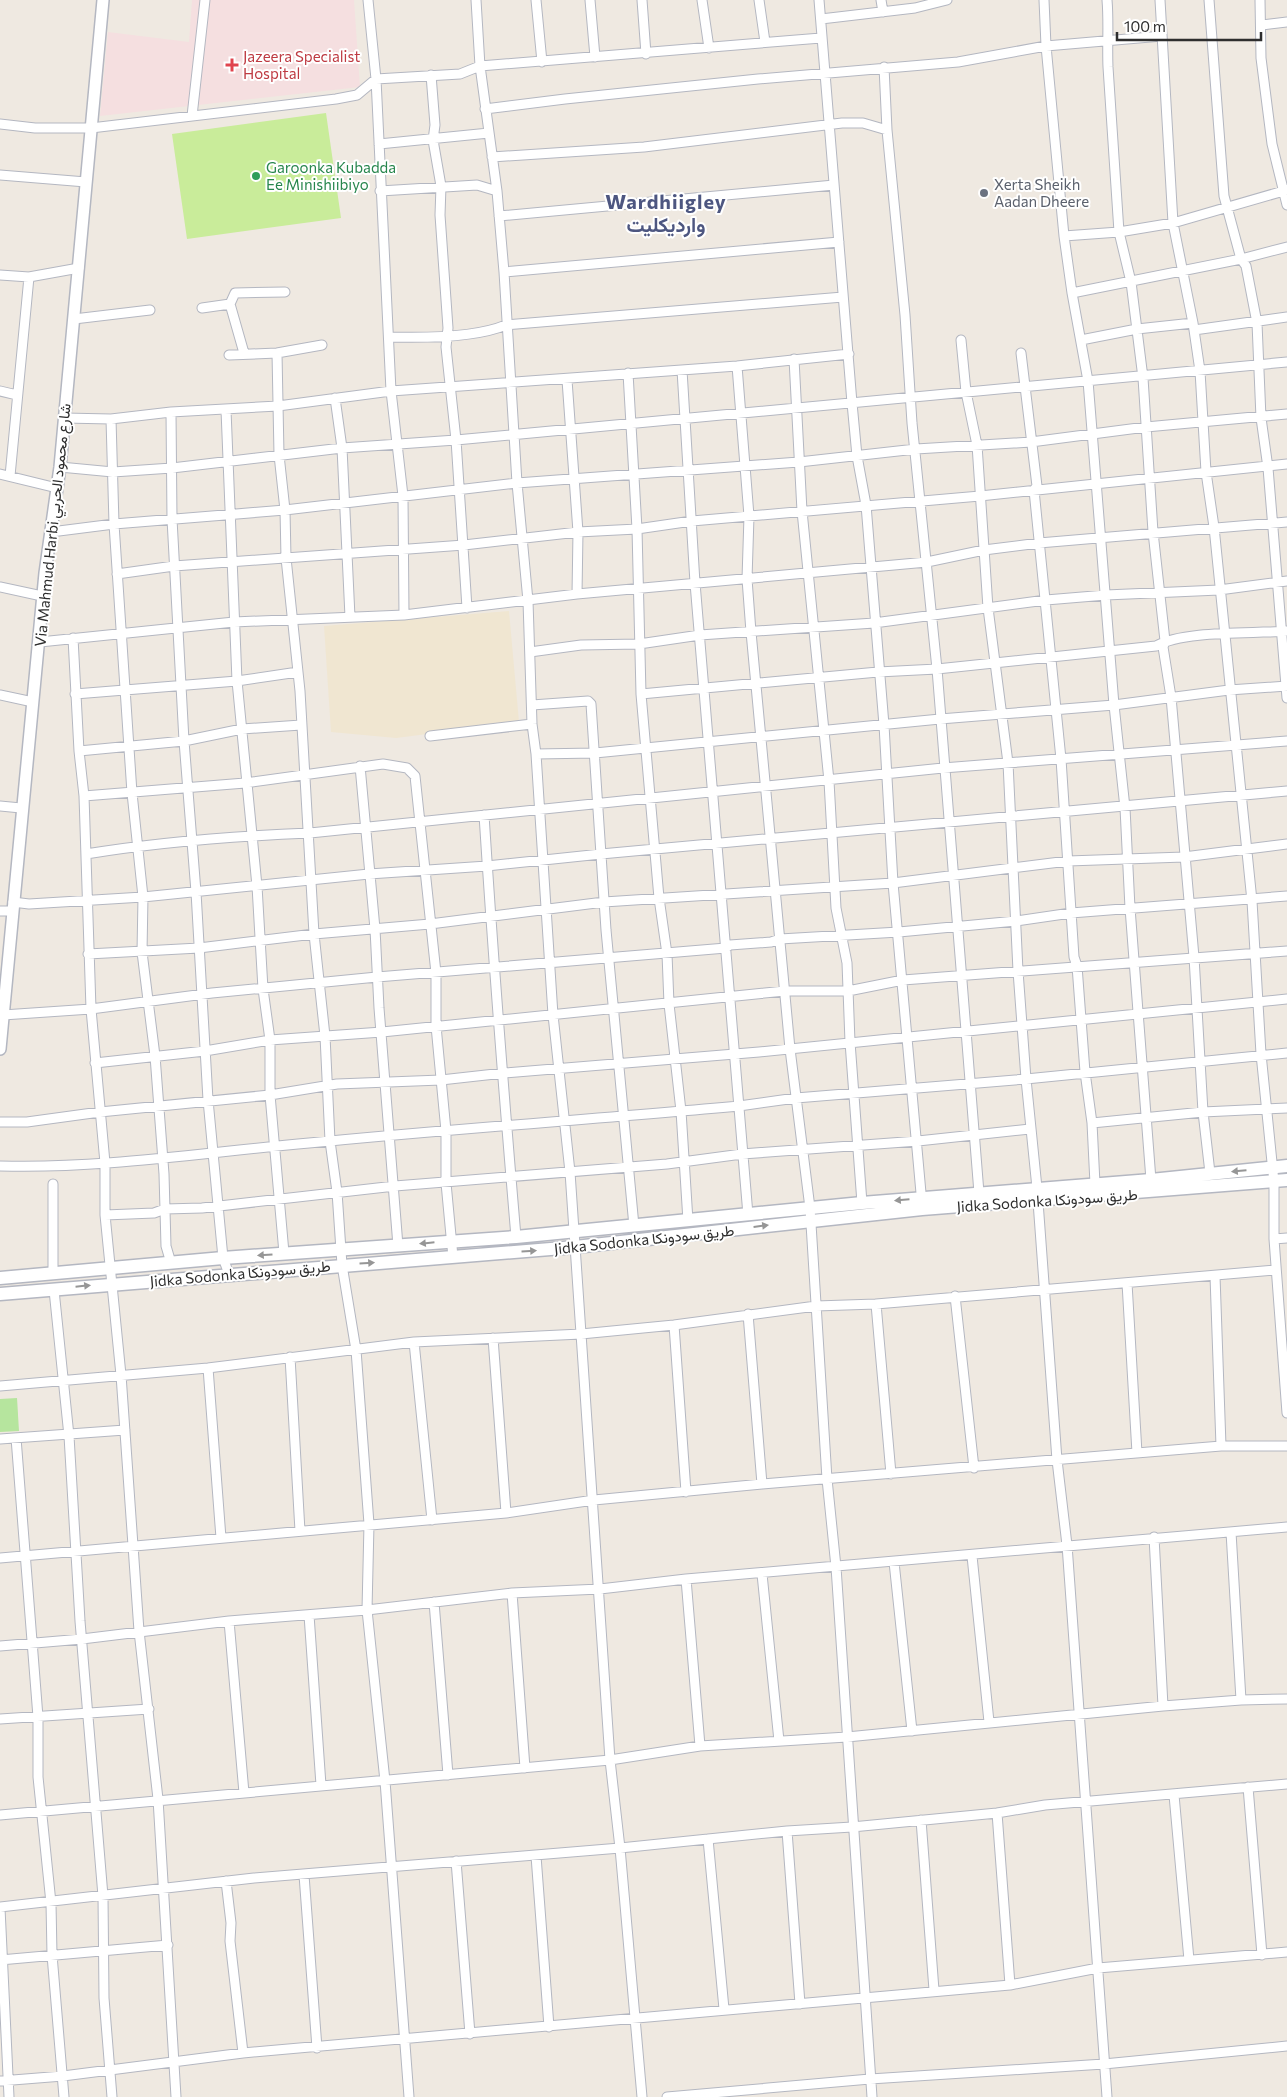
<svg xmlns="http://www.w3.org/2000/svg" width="1287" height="2097" font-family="Commissioner,Vazirmatn,sans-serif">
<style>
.education{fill:#f0e6d1}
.medical{fill:#f5dfe0}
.green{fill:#b6e59e}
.pitch{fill:#c9ec9a}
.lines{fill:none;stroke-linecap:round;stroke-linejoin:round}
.minor-casing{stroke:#b4b7c1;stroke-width:11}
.tertiary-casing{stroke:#b4b7c1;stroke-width:14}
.secondary-casing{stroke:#b4b7c1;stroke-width:15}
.minor{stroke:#fff;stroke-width:9}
.tertiary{stroke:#fff;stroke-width:11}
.secondary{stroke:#fff;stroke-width:12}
.oneway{fill:#969696}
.health-dot{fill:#e0444e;stroke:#fff;stroke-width:2}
.leisure-dot{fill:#2e9e5b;stroke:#fff;stroke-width:2}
.worship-dot{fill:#6b7280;stroke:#fff;stroke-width:2}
.labels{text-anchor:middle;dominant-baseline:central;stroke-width:4;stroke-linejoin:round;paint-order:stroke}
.health-label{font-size:15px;fill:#be3a42;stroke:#fff;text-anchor:start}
.leisure-label{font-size:15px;fill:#27864d;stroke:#fff;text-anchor:start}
.worship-label{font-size:15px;fill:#5b616d;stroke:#fff;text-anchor:start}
.street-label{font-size:15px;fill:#2e2e2e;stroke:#fff}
.district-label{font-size:20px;font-weight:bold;letter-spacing:1px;fill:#4d5680;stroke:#fff}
</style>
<rect width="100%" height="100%" fill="#efe9e1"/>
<!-- education -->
<path class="education" d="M509,611L519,722L396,738L331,732L324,626Z"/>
<!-- medical -->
<path class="medical" d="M192,0H354L360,87L100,116L108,32L189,42Z"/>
<!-- green -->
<path class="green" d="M17,1398L19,1431L0,1432V1399Z"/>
<!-- pitch -->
<path class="pitch" d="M326,113L341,218L187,239L172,134Z"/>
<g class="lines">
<!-- minor casing -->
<g class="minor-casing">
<path id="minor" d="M368,0L376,79L391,391L403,496L404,615
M476,0L480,66L497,191L504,272L517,483L528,601L532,724L536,754L553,1015L570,1172L610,1760L620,1848L642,2097
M536,0L542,62
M590,0L595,57
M642,0L646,54
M702,0L709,48
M759,0L765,42
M819,0L852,403L857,456L866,505L884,725L893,883L922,1204
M881,0L883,12
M1044,0L1046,46L1064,236L1072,293L1088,381L1114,705L1125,808L1130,908L1151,1180
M1107,0C1109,23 1107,44 1108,67L1119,232L1131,282L1143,378L1153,532L1165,641L1163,647L1171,697L1194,957L1203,1112L1210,1173
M1160,0L1173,223L1193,323L1200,371L1206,472L1214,527L1252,901L1261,1054L1274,1182V1239L1287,1413
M1209,0L1224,196L1241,259L1246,266L1257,323L1261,418L1268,468L1287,698
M1260,0L1261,58L1272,144L1287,205
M821,19L915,8L947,0
M1262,25L1287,22
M884,67L887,130L905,315L912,423L937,669L979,1193
M431,75L435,125L433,140L441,186L440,215L448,328L446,347L456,440L467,608
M485,109L565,99L758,79L958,62L1046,46L1162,36
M192,116L205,0
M0,124L35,128H91L336,99L357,95L376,79L460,74L480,66L821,38
M379,144L489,133
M492,157L644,147L842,123H863L887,130
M0,175L86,182
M380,191L477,185L497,191
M499,216L834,185
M1064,236L1119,232L1173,223L1287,190
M504,272L839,242
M0,275L29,277L79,268
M1072,293L1241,259L1287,247
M230,304L244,353
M202,308L230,304L235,293L285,292
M74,319L150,310
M1194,330L1287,317
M389,337C423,338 475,338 506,325L843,297
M961,340L966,392L977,445L988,608L1008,763L1018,971L1026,1079L1037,1188L1057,1460L1067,1545L1107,2097
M1081,340L1137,329L1193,323
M277,353L279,455L285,510L286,558L300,691L314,934L325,1036L330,1141L337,1192L342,1265L356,1350L369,1524L367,1610L385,1781L409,2097
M1021,353L1037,486L1034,490L1061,759L1074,957L1077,966L1085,1072L1092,1123L1095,1184
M229,355L277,353L322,345
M794,359L802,511L829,781L836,908L847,963L850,1042L862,1203
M737,366L749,516L747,579L751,632L790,1049L810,1208L827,1479L836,1567L872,2097
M682,370L695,583L748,1215
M628,373L637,529L641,694L659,898L667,954L669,1004L681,1111L688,1221
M567,380L578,532L577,594
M0,391L17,395
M335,398L342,448L350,617
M226,410L237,681L257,886L263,989L270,1040V1095L284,1253
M171,412L172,519L184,741L196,892L208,1100L223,1258L229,1274
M64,418L111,419L171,412L278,406L391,391L737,366L849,354
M111,419L114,524L132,793L143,897L142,952L155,1056L164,1174L166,1246L171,1263
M60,467L113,472L172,468L342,448L456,440L1287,362
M0,474L57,488
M10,476L29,277
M51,532L114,524L285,510L517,483L799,462L916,449L1031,442L1146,427L1287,414
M117,574L174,566L464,545L578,532L637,529L692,521L980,496L1287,464
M0,587L42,596
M73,638L79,751L84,796L91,1009L105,1163V1215L121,1375L139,1631L158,1799L176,2097
M40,642L234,622L404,615L577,594L927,562L984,550L1039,543L1287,522
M530,652L581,645L639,644L700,635L874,623L1046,600L1106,595L1219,590L1287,581
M75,694L237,681L298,672
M641,694L878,672L937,669L1156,646C1184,630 1253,634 1287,631
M0,695L33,702
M532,705L588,701L591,704L606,930L634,1226
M430,736L532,724
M79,751L184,741L242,729L301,725
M536,754L595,753L940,719L1114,705L1229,690L1287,686
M360,766L375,929L379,1008L398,1246
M84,796L245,783L383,764L407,768L415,776L436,973V1026L446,1131V1183L453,1257
M0,806L21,808
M484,815C493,956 504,1096 516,1237
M86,854C160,842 235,836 310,833L943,768L1287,741
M13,902L29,904L143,897L369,874L487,866L601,854L1287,791
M0,911H11
M88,954L199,948L314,934L430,924L604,902L893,883L1068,861L1184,857L1287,844
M3,1015L91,1009L212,993L377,977L726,948L730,945L771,942L780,939L899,932L1016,921L1071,913L1287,896
M95,1063L205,1051L270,1040L382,1032L785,991H848L903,980L1287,951
M0,1122H27L100,1112L270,1095L337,1084L441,1080L504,1073L759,1052L1287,999
M1092,1123L1203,1112L1287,1108
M0,1166C104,1169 206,1152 309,1143C452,1129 596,1119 739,1106L796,1098L1026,1079L1287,1053
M105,1215L154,1213L165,1209L202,1208L395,1186L667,1164L742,1154L918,1141L1030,1129
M1274,1239L1287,1238
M53,1273V1184
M1215,1276L1221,1446
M1127,1283L1137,1453
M54,1290L69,1436L80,1621L103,1896L104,1998L112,2097
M955,1296L974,1468
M876,1304L891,1474
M748,1314L762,1484
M674,1325L686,1492
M493,1338L506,1513
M414,1342L432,1520
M290,1357L300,1531
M208,1368L221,1538
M0,1386L208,1368L414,1342L581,1334L674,1325L816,1306L876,1304L1276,1270
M16,1438L38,1717V1777L51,1903L52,1955L64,2097
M0,1439L125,1430
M1231,1532L1241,1700
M1154,1537L1163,1706
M972,1556L989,1722
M0,1558L506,1513L594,1500L762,1484L1221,1446H1287
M894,1562L912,1731
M762,1574L779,1741
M686,1579L700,1746
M512,1593L525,1768
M434,1602L448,1775
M309,1615L321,1785
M229,1621L244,1793
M0,1646L82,1639L229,1621L367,1610L512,1593L600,1589L686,1579L1287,1527
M0,1719L149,1709
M1248,1787L1262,1955
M1174,1795L1189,1960
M997,1813L1010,1985
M0,1815L610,1760L700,1746L847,1737L1163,1706L1241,1700L1287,1699
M921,1820L934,1990
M787,1831L800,2004
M708,1839L724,2009
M536,1856L549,2027
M456,1861L470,2034
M304,1875L317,2048
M226,1881L231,1923L230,1941L243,2053
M0,1907L254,1878L620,1848L787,1831L852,1827L997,1813L1045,1805L1287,1784
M0,1908L9,2097
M0,1960L168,1945
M0,2081L63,2076L243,2053L1010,1985L1098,1968L1287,1952
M667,2097L870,2079L1104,2064L1287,2046"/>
</g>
<!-- tertiary casing -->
<g class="tertiary-casing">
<path id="tertiary" d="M0,1049L45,573L60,467L103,0"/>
</g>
<!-- secondary casing -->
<g class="secondary-casing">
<path id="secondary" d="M0,1278L223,1258L516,1237L862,1203L1151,1180L1287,1166
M0,1294L575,1247L922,1209L1287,1180"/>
</g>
<!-- minor -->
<use href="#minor" class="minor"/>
<!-- tertiary -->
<use href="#tertiary" class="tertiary"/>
<!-- secondary -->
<use href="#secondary" class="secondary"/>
</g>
<!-- one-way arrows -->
<defs><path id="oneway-solid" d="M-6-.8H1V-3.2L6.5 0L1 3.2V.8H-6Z" transform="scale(1.25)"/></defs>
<g class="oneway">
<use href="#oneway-solid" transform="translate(1239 1171) rotate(175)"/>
<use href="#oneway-solid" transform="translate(902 1200) rotate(175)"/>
<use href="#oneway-solid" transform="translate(761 1226) rotate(-7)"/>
<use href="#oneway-solid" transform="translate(427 1243) rotate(174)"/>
<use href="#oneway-solid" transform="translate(529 1251) rotate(-4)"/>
<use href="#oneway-solid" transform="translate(265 1255) rotate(176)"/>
<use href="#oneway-solid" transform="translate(367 1263) rotate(-4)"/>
<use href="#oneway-solid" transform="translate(83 1286) rotate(-6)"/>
</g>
<!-- markers -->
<path class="health-dot" d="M229.5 57.5h5v5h5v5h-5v5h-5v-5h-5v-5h5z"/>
<circle class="leisure-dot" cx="256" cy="176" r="5"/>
<circle class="worship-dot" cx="984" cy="193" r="5"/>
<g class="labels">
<!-- health labels -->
<g class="health-label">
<text x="243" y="56">Jazeera Specialist<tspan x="243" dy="17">Hospital</tspan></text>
</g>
<!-- leisure labels -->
<g class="leisure-label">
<text x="266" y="167">Garoonka Kubadda<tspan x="266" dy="17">Ee Minishiibiyo</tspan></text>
</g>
<!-- worship labels -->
<g class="worship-label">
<text x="994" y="184">Xerta Sheikh<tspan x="994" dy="17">Aadan Dheere</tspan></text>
</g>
<!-- street labels -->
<g class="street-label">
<text transform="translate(52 525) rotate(-84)">Via Mahmud Harbi شارع محمود الحربي</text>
<text transform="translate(1047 1200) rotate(-4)">Jidka Sodonka طريق سودونكا</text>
<text transform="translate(644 1239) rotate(-6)">Jidka Sodonka طريق سودونكا</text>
<text transform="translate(240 1273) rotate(-5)">Jidka Sodonka طريق سودونكا</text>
</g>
<!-- district labels -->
<g class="district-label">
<text x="666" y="201">Wardhiigley<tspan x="666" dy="23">وارديكليت</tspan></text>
</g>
</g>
<!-- scale -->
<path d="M1117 32v8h144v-8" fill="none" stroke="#2e2e2e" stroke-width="2.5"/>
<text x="1124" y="32" font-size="15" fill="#2e2e2e" stroke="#ffffff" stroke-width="4" paint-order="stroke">100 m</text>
</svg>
